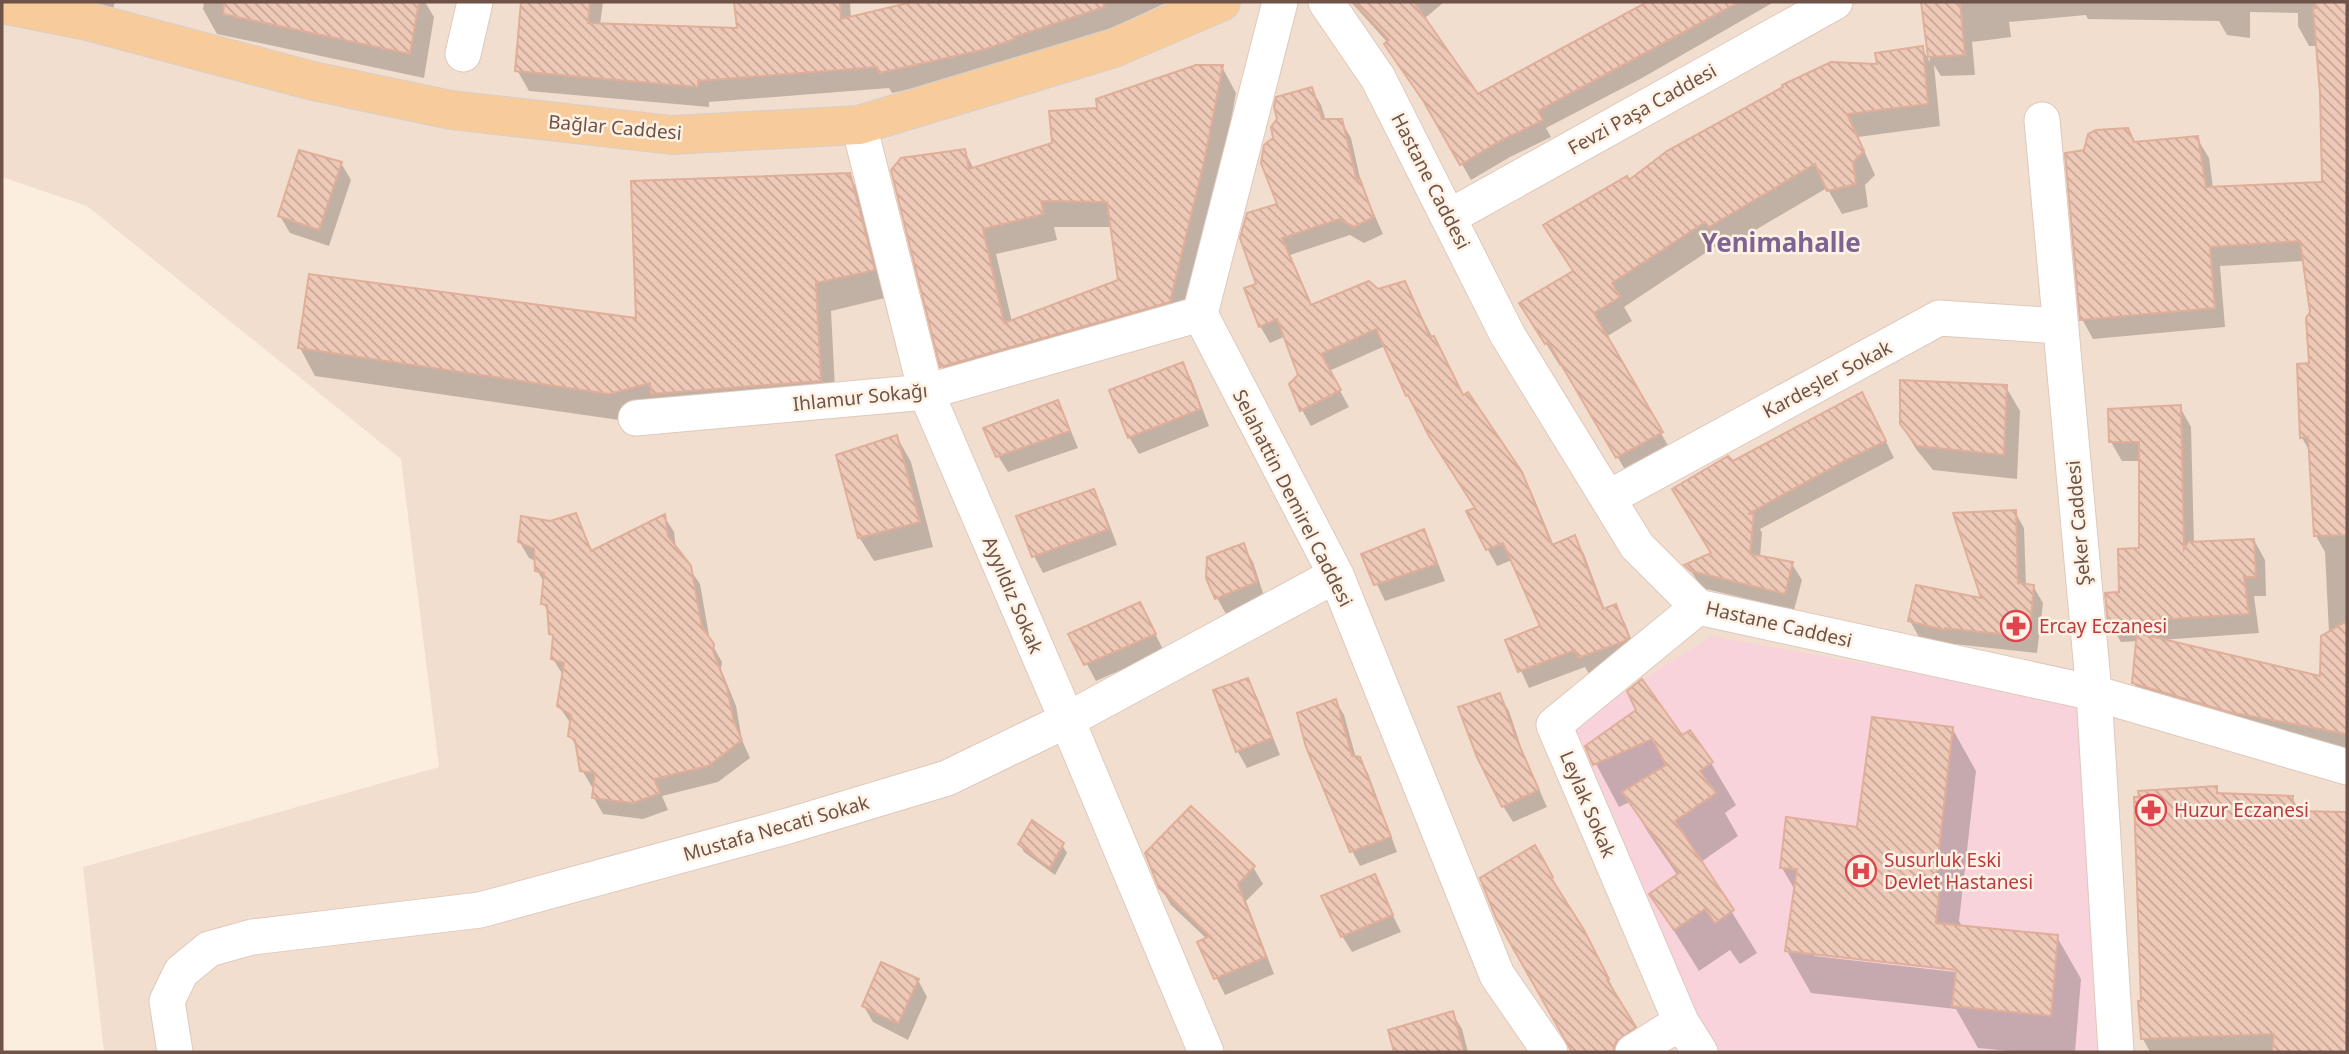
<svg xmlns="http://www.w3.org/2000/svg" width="2349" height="1054" font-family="'Noto Sans',sans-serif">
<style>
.residential{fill:#f2dece}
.medical{fill:#f8d3db}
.shadow{fill:#0003;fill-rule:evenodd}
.building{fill:url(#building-back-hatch);stroke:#e0ae99;stroke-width:2;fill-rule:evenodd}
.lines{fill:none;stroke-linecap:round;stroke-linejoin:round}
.minor-casing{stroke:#dec9bc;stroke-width:37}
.major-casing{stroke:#d7cfcc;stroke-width:40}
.minor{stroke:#fff;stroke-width:35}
.major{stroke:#f7cc9a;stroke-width:38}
.labels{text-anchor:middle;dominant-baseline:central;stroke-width:5;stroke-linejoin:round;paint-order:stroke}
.street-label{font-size:19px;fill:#6f5348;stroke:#fef2e5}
.health-label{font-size:19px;fill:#be3a42;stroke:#fef2e5;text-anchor:start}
.district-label{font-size:26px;font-weight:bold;fill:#7f6493;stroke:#fef2e5}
</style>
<defs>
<pattern id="building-back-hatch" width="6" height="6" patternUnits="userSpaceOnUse" patternTransform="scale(1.75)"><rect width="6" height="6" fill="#efc9b8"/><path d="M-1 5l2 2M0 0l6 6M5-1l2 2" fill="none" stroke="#c6a698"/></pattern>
</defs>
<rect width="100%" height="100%" fill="#fbeedf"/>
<!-- residential -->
<path class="residential" d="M2,2H2347V1052H104L83,867L439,767L401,459L87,206L2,177Z"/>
<!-- medical -->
<path class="medical" d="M1712,636L2079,703L2097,1052H1718L1695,1017L1571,725Z"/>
<!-- shadow -->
<path class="shadow" d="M76,2H115L112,12Z
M204,2H425L434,17L424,78L217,34L203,9Z
M523,2H603L600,25L739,29L736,2H850L851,19L918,2H1168L1079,43L994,70L892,93L889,88L709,102V107L529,91L517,70Z
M1351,2H1444L1424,19L1477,96L1651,2H1774L1642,78L1546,128L1551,137L1510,157L1471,180L1435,117L1388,43Z
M1923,2H2347V756L2146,703L2134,683L2138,641L2121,642L2110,623L2141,550V461H2122L2111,442L2180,407L2191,427L2194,544L2254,540L2265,560L2266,596H2254L2259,633L2161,640L2322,679L2329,633L2325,552L2316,536L2311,453L2302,438L2311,365L2312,312L2305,261L2220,266L2225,327L2093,339L2082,319L2086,152L2127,130L2135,143L2197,138L2209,158L2213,188L2324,184L2322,93L2318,46H2309L2298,26V13L2250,12V38L2227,35L2219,21L2088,19L2086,15L2009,22L2011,37L1972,42L1975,75L1941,76L1934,65L1940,126L1858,137L1875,175L1865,185L1868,207L1842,214L1827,188L1723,249L1719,244L1624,307L1632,321L1606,337L1674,456L1631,480L1563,364L1560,366L1535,326L1574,272L1628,182L1922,48L1930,62Z
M1222,67L1236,93L1218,189L1184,327L957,392L942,366L964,150L974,169L1054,144L1099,110ZM1054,227H1112L1120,281L1012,322L996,254L1057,240Z
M1311,89L1321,105L1326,121H1341L1351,138L1362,187L1383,234L1364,243L1350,235L1290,255L1313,307L1404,283L1464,397L1521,473L1531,491L1554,546L1574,537L1584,554L1605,610L1615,606L1625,623L1637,654L1589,674L1585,667L1529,688L1507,641L1543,627L1512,560L1497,566L1488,550L1469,512L1476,509L1407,395L1385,346L1329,371L1349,407L1311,426L1302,410L1300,375L1286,336L1270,343L1260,326L1246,289L1258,285L1280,206L1274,139Z
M341,163L351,180L329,246L290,233L280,216Z
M849,175L865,203L889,297L831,311L836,408L626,421L315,376L300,348L638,320Z
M1183,364L1192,381L1209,426L1139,454L1129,437Z
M2006,387L2020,411L2017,479L1933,470L1916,449L1901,424Z
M1057,403L1066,419L1078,448L1008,472L998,456Z
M1871,411L1894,458L1760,529L1762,533L1760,558L1792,564L1802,580L1794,610L1702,588L1687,565L1713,554L1732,464Z
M897,437L911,462L933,547L874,561L859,537Z
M1093,491L1103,508L1117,545L1043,573L1034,556Z
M2015,512L2024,528L2026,586H2033L2043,603L2037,653L1954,644V646L1919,637L1910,621L1984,600Z
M575,515L593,552L664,516L674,532L676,549L700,584L710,641L722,662L721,669L736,706L742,740L750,758L718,782L662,796L668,810L643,819L603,814L594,798L595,787H592L582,770L578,750L570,735L571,724L559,706L563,675L553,659L554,640L551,634L549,614L543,603L545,584L537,570L536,561L529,558L519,541L550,522Z
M1423,531L1432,547L1445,581L1385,601L1363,555Z
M1243,546L1253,562L1265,599L1226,614L1217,598Z
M1148,620L1164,651L1096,681L1071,635Z
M1247,680L1257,697L1280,755L1247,768L1238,752L1216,691Z
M1499,695L1509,711L1524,756L1547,807L1513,822L1503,806Z
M1336,701L1344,715L1356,758H1359L1368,773L1397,852L1360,866L1352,851L1308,746Z
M1639,710L1682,738L1690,733L1711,763L1736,805L1725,813L1738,836L1701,862L1757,953L1740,964L1730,950L1699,971L1651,894L1678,876L1649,834L1630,802L1619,807L1587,747Z
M1952,728L1976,771L1959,921L1963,928L2057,937L2081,979L2075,1052H2022L1978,1048L1956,1009L1811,993L1787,951L1795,890L1782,868L1859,829ZM1814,952L1965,969L1964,973L1814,956Z
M2216,787L2220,795L2292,798L2301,813H2347V1052H2150L2143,1039V1002Z
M1020,844L1062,845L1067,853L1055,875L1024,852Z
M1534,847L1593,948L1617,996L1616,997L1644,1044L1633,1052H1574L1498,917Z
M1253,867L1263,884L1246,901L1274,974L1225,995L1199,943L1207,939L1171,905L1161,888Z
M1374,877L1401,932L1352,952L1342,936Z
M918,980L927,997L908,1040L873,1022L863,1005Z
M1452,1013L1462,1029L1468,1052H1396L1390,1031Z"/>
<!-- building -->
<path class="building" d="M224,2H419L410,54L223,14Z
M521,2H590L588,23L737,28L734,2H840L841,19L912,2H1103L1104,7L1014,37L1015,39L982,50L879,73L877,67L698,81V87L515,71Z
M1354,2H1414L1478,94L1647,2H1739L1538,111L1543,120L1500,141L1460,165L1424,102L1384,44L1389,40Z
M1921,2H1960L1965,55L1928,57Z
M2315,2H2347V535L2314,536L2308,437L2300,438L2297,364L2309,363L2306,318L2310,312L2300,241L2210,247L2215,308L2080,320L2065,153L2084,150L2088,134L2096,130L2128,128L2134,142L2198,136L2206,187L2322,182L2320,93L2313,8H2316Z
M1923,46L1928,104L1847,114L1864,151L1853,162L1856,184L1827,191L1815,164L1709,227L1705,222L1612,283L1620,297L1594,313L1663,432L1616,458L1548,342L1545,344L1519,303L1573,271L1543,225L1627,176L1629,180L1667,151L1783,87L1782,85L1831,62L1877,64L1875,53Z
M1196,65H1223L1204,162L1170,302L940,367L891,170L901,158L965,149L969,169L1052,143L1049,111L1097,108L1096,99ZM1041,201L1107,202L1118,280L1004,323L983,229L1044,214Z
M1312,87L1322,119H1342L1357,181L1360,179L1374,217L1354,227L1339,219L1282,238L1311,305L1369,281L1378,289L1405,281L1430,337L1434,336L1463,395L1468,392L1522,472L1552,545L1575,535L1603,609L1616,604L1629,637L1625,641L1578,658L1575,650L1518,672L1505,640L1540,626L1503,543L1486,550L1466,511L1475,508L1429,436L1408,395L1406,396L1376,329L1321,354L1341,390L1300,411L1289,384L1298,375L1277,319L1259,327L1244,288L1256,284L1240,238L1247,213L1277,204L1261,163L1264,145L1273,138L1271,127L1277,119L1274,107L1276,97Z
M299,150L342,162L319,230L278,216Z
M850,173L875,270L816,283L821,381L651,394L650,383L609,394L298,348L309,274L636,318L631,181Z
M1183,362L1201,409L1128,438L1109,390Z
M1900,380L2007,385L2004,455L1917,446L1900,424Z
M1862,392L1886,441L1848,459L1748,514H1754L1750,554L1793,562L1785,594L1691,571L1684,565L1711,553L1672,489L1728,456L1733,461Z
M1058,400L1070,431L996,457L983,428Z
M2181,405L2184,549L2188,542L2254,539L2256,577H2244L2249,614L2108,623L2105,593L2119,592L2118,549L2139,548V442H2109L2108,409Z
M897,435L920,522L858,538L836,455Z
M1094,489L1109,529L1032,557L1016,516Z
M2016,510L2018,583L2034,585L2029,637L1945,628V630L1908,621L1916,585L1981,598L1953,513Z
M576,513L591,551L665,514L668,536L691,566L702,627L714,644L713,651L727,688L734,722L742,740L708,766L654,779L660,793L633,803L592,798L595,773L580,771L575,740L568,736L571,715L557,706L564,663L551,659L553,635L549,634L547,605L541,604L544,573L535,571L534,549L518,542L521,516L550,521Z
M1424,529L1437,564L1374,585L1361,554Z
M1244,543L1257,582L1215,599L1206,578L1207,557Z
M1140,602L1156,634L1084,665L1068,634Z
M2347,621V734L2229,712L2132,683L2137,633L2320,676L2321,636Z
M1248,678L1272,738L1236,752L1213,690Z
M1642,679L1682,735L1690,730L1713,762L1700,771L1716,793L1675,821L1734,910L1715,923L1705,909L1674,930L1649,894L1679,873L1622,792L1666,765L1652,739L1593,765L1585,746L1636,710L1627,691Z
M1500,693L1516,738L1539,790L1502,807L1477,757L1458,707Z
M1336,699L1352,756L1360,757L1391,837L1350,852L1306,747L1297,713Z
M1872,717L1953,727L1935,884H1940L1936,923L2058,935L2051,1016L1952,1006L1956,970L1785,951L1797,869L1780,868L1786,817L1857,827Z
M2217,786V793L2293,796L2292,811L2347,812V1052H2272L2274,1034L2141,1039L2138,1001H2141L2134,797H2139L2138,791Z
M1191,806L1255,866L1238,884L1266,957L1214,979L1197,942L1210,936L1159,888L1145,853Z
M1032,820L1064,843L1050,868L1018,844Z
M1535,845L1553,877L1551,878L1584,930L1609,979L1607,980L1636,1027L1616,1042L1613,1052H1572L1496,918L1480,878Z
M1375,874L1393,915L1341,937L1321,896Z
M881,962L919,979L898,1024L862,1006Z
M1453,1011L1464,1052H1394L1388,1030Z"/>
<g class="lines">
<!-- minor casing -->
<g class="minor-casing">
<path id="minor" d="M1280,2L1200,314L1336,575L1497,975L1550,1052
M1326,2L1378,78L1507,334L1637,546L1698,607L2094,693L2347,767
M463,54L475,2
M2042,120L2094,693L2116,1052
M859,125L926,392L1067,720L1206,1052
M1449,217L1835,2
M636,418L926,392L1200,314
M1608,498L1939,318L2061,326
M1698,607L1554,725L1681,1022L1700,1052
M175,1052L167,1001L181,972L209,949L252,937L480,910L788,826L947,778L1067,720L1336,575
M1633,1052L1681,1022"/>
</g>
<!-- major casing -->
<g class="major-casing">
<path id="major" d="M2,4L87,21L313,81L451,110L672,135L859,125L1114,48L1221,2"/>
</g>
<!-- minor -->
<use href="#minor" class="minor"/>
<!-- major -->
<use href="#major" class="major"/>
</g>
<!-- icons -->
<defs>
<g id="pharmacy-ring" transform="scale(1.575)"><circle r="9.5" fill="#fef2e5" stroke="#e0444e" stroke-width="1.5"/><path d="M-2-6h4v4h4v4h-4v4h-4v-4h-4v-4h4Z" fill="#e0444e"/></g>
<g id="hospital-ring" transform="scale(1.575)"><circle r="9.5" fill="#fef2e5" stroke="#e0444e" stroke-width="1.5"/><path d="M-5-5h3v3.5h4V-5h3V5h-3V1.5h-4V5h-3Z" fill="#e0444e"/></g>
</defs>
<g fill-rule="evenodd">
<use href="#pharmacy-ring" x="2016" y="626"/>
<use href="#pharmacy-ring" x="2151" y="810"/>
<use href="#hospital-ring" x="1861" y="871"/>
</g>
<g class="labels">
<!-- street labels -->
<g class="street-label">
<text transform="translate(1642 109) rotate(-29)">Fevzi Paşa Caddesi</text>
<text transform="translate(615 127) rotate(5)">Bağlar Caddesi</text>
<text transform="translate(1431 181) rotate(63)">Hastane Caddesi</text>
<text transform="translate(1827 379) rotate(-28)">Kardeşler Sokak</text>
<text transform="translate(860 397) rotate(-6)">Ihlamur Sokağı</text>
<text transform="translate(1293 498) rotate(63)">Selahattin Demirel Caddesi</text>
<text transform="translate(2078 523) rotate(-95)">Şeker Caddesi</text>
<text transform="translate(1013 595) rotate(67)">Ayyıldız Sokak</text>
<text transform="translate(1779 624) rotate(13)">Hastane Caddesi</text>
<text transform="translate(1588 804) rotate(67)">Leylak Sokak</text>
<text transform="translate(776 828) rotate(-16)">Mustafa Necati Sokak</text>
</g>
<!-- health labels -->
<g class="health-label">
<text x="2039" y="626">Ercay Eczanesi</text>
<text x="2174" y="810">Huzur Eczanesi</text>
<text x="1884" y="860">Susurluk Eski<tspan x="1884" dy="22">Devlet Hastanesi</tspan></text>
</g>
<!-- district labels -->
<g class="district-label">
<text x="1781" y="242">Yenimahalle</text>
</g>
</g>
<!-- border -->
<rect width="2349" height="1054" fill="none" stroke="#6f5348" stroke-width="7"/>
</svg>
